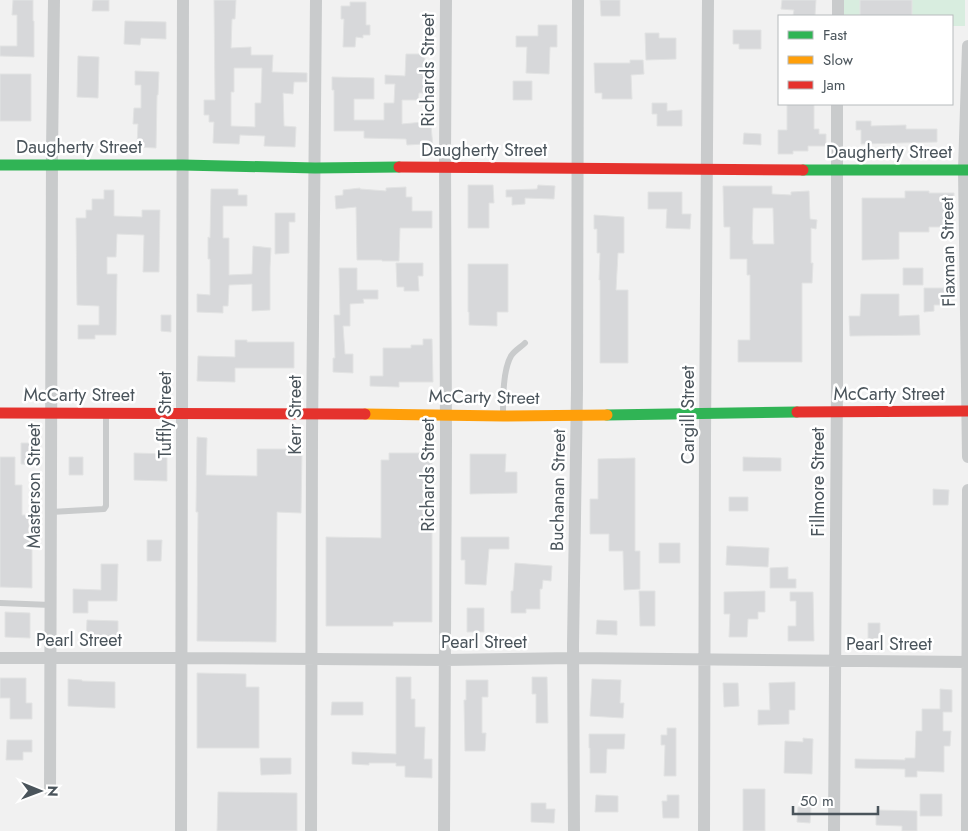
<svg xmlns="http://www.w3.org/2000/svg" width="968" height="831" font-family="Jost,sans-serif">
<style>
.green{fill:#d8eddf}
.building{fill:#d7d8da;stroke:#e2e3e3;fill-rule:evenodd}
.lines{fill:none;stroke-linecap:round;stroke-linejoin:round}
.lane{stroke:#c9cbcc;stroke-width:6}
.street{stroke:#c9cbcc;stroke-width:12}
.fast{stroke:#30b455;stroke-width:11}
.slow{stroke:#ff9f0a;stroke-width:11}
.jam{stroke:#e5322d;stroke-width:11}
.labels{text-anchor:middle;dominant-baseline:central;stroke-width:5;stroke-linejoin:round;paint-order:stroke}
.street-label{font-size:18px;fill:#4a545b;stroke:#fff}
</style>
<rect width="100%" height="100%" fill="#f1f1f1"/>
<!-- green -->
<path class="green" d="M844,0H965V26H952V16H843Z"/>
<!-- building -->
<path class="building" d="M13,0H33V21H34V57L0,56V46H17V15H12Z
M93,0H109V11H92Z
M214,0H236L235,19H232L231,48L251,47V55H273L272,72L307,73V82H294L293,94L283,93L284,126L296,127L295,147L264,146L265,136L240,135L239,144L213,143L214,122H209V115H204V100H215ZM234,68H262L261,103H255V127L231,126V92H234Z
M600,0H620V16H601Z
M782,0H816L815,16H793L794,10L781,9Z
M860,0H912V16H860Z
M350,2H366V25H370V35H363V38L356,37L355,47H343L344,19H341V6H350Z
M125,21L166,22V39L141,38L140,45L124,44Z
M538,25H557V47H550L549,74L526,73L527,47H516V36H538Z
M733,30H761V49H739V44H733Z
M645,33H659V38H676V59L646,60Z
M406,54H425L424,81H430V93H419L418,100H402V124L424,122L425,127L431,126L433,147L424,148V144L407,145L406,139L364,138V131H334V90H332V77L374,78V99H354V120H384V103H394L395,84H385V75L405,76Z
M78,56L99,57L98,98L77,97Z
M630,60H643L644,74L631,75L632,99H602V93H595L594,63H630Z
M135,71L159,72L158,95H157L156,148L137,147L138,124H133L134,108H141V85H135Z
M0,74H31V121H0Z
M513,81H532V100H513Z
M652,103H667V111L682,110V126H657V114H652Z
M787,104H814V129H819V134H826V146H808V151H793V154H778V130H787Z
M856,121H871V126L906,125V129H937V142L861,144V130H856Z
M744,133L761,134V145L743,144Z
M468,185H493L494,203H489V228H468Z
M538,185L555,186L554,199L525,198V204L512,205V197H506V190L537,189Z
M723,186H772V194L791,195V192L809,191L810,219L817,220L816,229L811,228V263H813L812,283H802V362H738V340H750V275H747V259H730V227H724ZM753,208H773L774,244H753V240H752Z
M406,187V197H412V211H432V228H400L399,261H382V260H357L356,207L336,209L335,196L343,195V190L360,188V189L386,191V188Z
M211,189H238V195H247V206H223V238H229V275L252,274L253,246L271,248L270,268V310L252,311V284L229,285L228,306H223V313L197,312V294L210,295V259H208V237L210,238Z
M104,190H114V216L142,217V210H160L159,272H143L144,235L117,234L116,257H107V274H117L116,335H95V339H78V325H99V306L77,305L76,218H86V210H92V199H104Z
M905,191H929V193H954V227H929V232H899V259L862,260V198H905Z
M648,192H682V214H691L690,229L666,228L667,209H648Z
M275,213H295V222H289V253L275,254Z
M594,215L624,217V253H618L616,290H628V363H600V280H599L600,253H597V229H594Z
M396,263H423V276H418L419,291H404V287H397Z
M468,264H508V312H497V326L469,325V312H468Z
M339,268H357V290H378V299H363L364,303L350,304V326H343L345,354H353V373L333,372V358H335L334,315H340Z
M903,268H923V285H903Z
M924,288H948L949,305H934V311L924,312Z
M861,294H899V316L919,315L920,335L850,336L849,316H860Z
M161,315H171V332L161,331Z
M423,339H432L433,382H399V387L370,386V376H383V348H411V345H423Z
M235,340H247V342H294V368H235V382L197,381L198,356L235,357Z
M197,437L207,438L206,475L257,476V449H302L301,513L277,512L276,642L197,641L198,512H196Z
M21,443H37L36,465L21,464Z
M134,453L167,454V481L134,480Z
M389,453H423V459H432V622H393V626H326V537L381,538V460H389Z
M470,454H506L505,472H517V493L470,494Z
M0,457H15V485H22V515H29V540H32V588L0,587Z
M69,457H83V475H69Z
M743,457L781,458V471H743Z
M635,458V551H640V589L624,590L623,551H609V534H590V499H598V459Z
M933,489L949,490L948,505H933Z
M729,497H748V511H729Z
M461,537H509V549H489L486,585L465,584V560H461Z
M147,540H162L161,561H147Z
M659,543H680V563H659Z
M727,546L769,548L768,567L726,565Z
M515,563L552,566L551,581L543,580L542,589H540V609H526V613H511V591H513Z
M101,564H118L117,601H88V613H73V589L101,590Z
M788,567V579H796V588H770V568Z
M639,591H655V626H640Z
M765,591V612H758V619H748L747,637H729L730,614H724V592Z
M790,592H813L814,641H788V626H796V601H790Z
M467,608H484V632H467Z
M5,612L30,613V638L5,637Z
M87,620L118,621V640H86Z
M597,620L617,621V635L596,634Z
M868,623H880V639H868Z
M197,673L246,674V687H259V748H197Z
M396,677H411V699H415V727H425L424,759H432V778L405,777V766H396V763H369V765L352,764V752L396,754Z
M532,677H547L548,723H536V694H532Z
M0,678H26V703H32V719H10V698H0Z
M68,679L82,680V681L115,682V708L68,706Z
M592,679L621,680L620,703H624L623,718L590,716Z
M466,680H488V697H482V733H486L485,751H465L464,700H466Z
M795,682V710H789V724L758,725V710H770L769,683Z
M723,683H738L739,706L724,707Z
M940,689L952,690V712H943V731H951L950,746H944V772L917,771V777H905V769L855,768V759L905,760V758H915L916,731H922V709H940Z
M332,702H363V715H331Z
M667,728H676V776H664L665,745H661V735H667Z
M589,734H625L624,749H607L606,773H590V748H589Z
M803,738L813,739L812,774L784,773L785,741L803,742Z
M7,740H32V752H23V760H6Z
M260,758H291V774L261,775Z
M743,789H765V831H743Z
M218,792L297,793V831H217Z
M920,794H942V816H920Z
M596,795L618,796V812H595Z
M667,795H679V818H663L662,801H667Z
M531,803H546V809H555L554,823L531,822Z
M798,807H811L810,823L797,822Z
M876,810L917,811V831H902V826L876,825Z"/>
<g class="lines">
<!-- lane -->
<path class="lane" d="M503,414C503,398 503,370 511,356C514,351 521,347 525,343
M51,512L104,509L106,506V414
M0,603L51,605"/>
<!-- street -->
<path class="street" d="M838,16V0
M968,46L964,170L968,457
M0,658H182L445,660L573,658L968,662
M50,791L52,152L54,0
M181,831L183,0
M311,831L312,435L316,0
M444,831L446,440L445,155L446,0
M574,831L573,645L577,390L578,0
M704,831L705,438L708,0
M834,831L837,386V104
M967,831L968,490"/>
<!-- fast -->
<path class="fast" d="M0,165H183L315,168L399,167
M803,170H968
M607,415L797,412"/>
<!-- slow -->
<path class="slow" d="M365,414L503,416L607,415"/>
<!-- jam -->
<path class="jam" d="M399,167L803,170
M797,412L968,411
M0,413L365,414"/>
</g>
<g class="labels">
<!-- street labels -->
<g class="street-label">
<text transform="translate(428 70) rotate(-90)">Richards Street</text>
<text x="79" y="147">Daugherty Street</text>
<text x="484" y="150">Daugherty Street</text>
<text x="889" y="152">Daugherty Street</text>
<text transform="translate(948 252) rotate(-91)">Flaxman Street</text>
<text x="889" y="394">McCarty Street</text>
<text x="79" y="395">McCarty Street</text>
<text transform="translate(484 397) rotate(1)">McCarty Street</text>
<text transform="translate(165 415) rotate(-90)">Tuffly Street</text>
<text transform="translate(295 415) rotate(-90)">Kerr Street</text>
<text transform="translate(688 415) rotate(-90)">Cargill Street</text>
<text transform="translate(428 475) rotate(-90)">Richards Street</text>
<text transform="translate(818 482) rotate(-90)">Fillmore Street</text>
<text transform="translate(34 486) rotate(-90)">Masterson Street</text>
<text transform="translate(558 490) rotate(-89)">Buchanan Street</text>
<text x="79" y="640">Pearl Street</text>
<text x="484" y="642">Pearl Street</text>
<text x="889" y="644">Pearl Street</text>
</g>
</g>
<!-- legend -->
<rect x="778" y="15" width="175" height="90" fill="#ffffff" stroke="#b7bbbd"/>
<rect x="788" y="31" width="25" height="8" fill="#30b455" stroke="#b7bbbd"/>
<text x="823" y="40" font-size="15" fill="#4a545b">Fast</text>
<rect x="788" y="56" width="25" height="8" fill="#ff9f0a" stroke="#b7bbbd"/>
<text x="823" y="65" font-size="15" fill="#4a545b">Slow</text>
<rect x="788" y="81" width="25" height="8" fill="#e5322d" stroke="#b7bbbd"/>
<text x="823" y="90" font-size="15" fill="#4a545b">Jam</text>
<!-- north arrow -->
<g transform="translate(40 791) rotate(91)" stroke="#ffffff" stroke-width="4" paint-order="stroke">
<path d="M0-4L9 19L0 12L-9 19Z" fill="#4a545b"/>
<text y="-8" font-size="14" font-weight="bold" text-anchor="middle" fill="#4a545b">N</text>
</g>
<!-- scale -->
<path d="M793 806v8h85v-8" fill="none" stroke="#4a545b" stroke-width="2.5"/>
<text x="800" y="806" font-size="15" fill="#4a545b" stroke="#ffffff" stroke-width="4" paint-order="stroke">50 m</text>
</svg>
